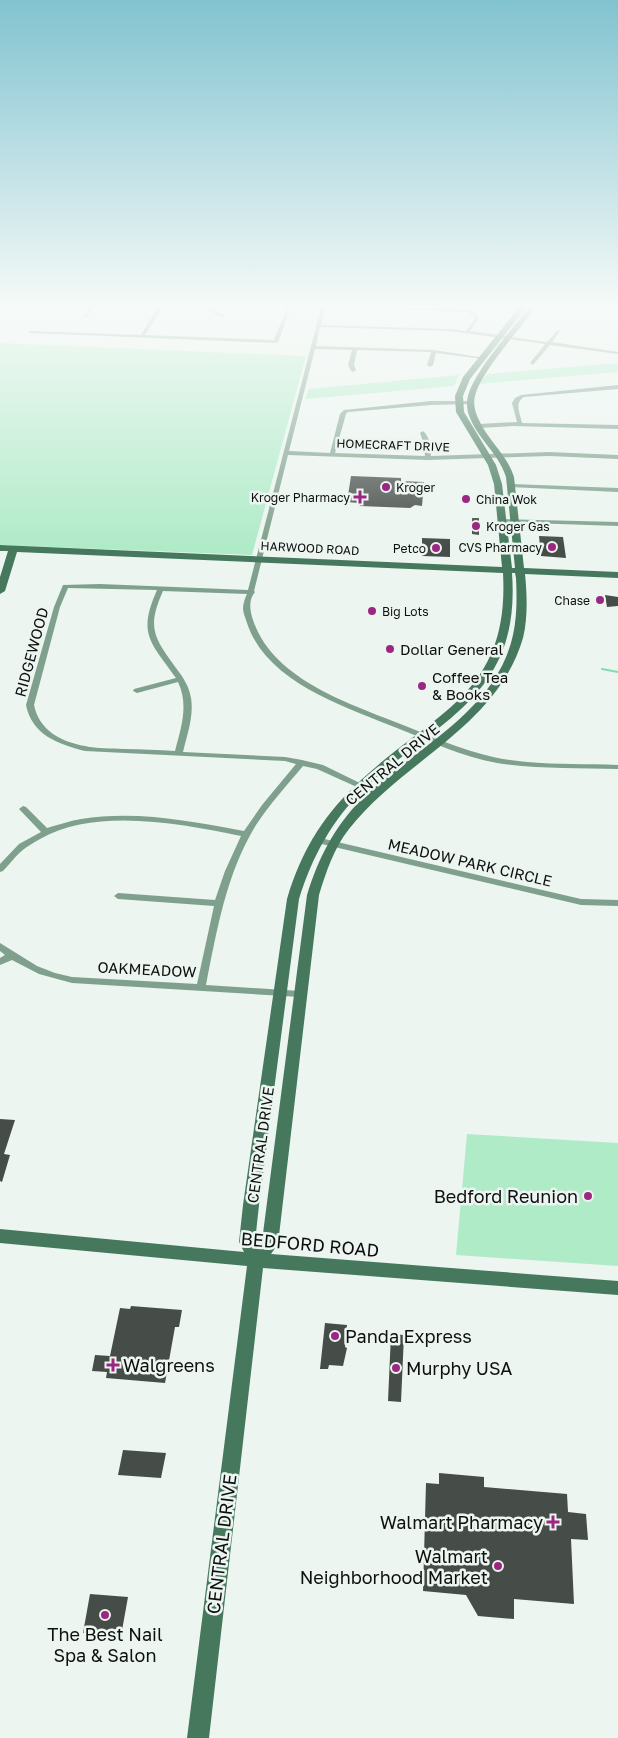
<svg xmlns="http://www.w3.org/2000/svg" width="618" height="1738" font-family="'Golos Text',sans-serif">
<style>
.green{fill:#b0ebc8}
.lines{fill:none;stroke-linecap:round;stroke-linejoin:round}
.stream{stroke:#86d9ab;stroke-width:2}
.building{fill:#464d49}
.street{fill:#7fa08c;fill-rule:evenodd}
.secondary{fill:#45785c;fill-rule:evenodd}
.poi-dot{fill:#9c2782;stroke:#ecf5f0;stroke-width:2}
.labels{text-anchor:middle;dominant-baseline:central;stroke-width:5;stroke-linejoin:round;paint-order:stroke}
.far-street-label{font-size:12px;fill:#0e100f;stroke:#ecf5f0}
.far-poi-label{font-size:12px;fill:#0e100f;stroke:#ecf5f0;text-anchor:start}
.poi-label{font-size:15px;fill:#0e100f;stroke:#ecf5f0;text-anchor:start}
.street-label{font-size:15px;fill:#0e100f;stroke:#ecf5f0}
.near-poi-label{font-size:18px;fill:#0e100f;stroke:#ecf5f0;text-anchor:end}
.near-street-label{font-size:18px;fill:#0e100f;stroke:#ecf5f0}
</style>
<rect width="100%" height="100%" fill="#ecf5f0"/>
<!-- green -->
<path class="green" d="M0,343L306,356L252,555L0,545Z
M618,363V372L479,384L487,374Z
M459,375L454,386L305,399L309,389Z
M467,1134L618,1143V1266L456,1255Z"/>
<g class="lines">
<!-- stream -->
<path class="stream" d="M602,669L618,672"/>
</g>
<!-- building -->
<path class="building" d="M351,476L401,478V481L424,482L422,506L415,505L410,508L360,506L358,503L347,502Z
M472,518H479V535L472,534Z
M539,536L563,537L566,558L541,556Z
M422,538L450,539V557L422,556Z
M605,595L618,597V606L607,607Z
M0,1119L15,1120L4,1154L10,1155L2,1182L0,1181Z
M131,1306L182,1310L179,1327H175L165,1383L106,1378L107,1372L92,1371L95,1355L110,1356L120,1308L130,1309Z
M325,1323L347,1325L345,1347L347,1348L343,1366L329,1365L328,1369H320Z
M391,1334L404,1335L401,1402L388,1401Z
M123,1450L166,1453L161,1478L118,1475Z
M439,1473L484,1477V1487L567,1494L568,1512L586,1514L588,1540L571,1539L574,1604L514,1599V1619L478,1616L466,1595L423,1591L426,1483L439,1484Z
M90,1594L128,1597L121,1636L83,1633Z"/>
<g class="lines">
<!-- street -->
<path class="street" d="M44,304H48L44,311H40Z
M91,304H95L87,317H83Z
M166,304H172L160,312L145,335L274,340L287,308L283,306L266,304H286L291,308L278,342L276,343L30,333L28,332L30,331L141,335L156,310Z
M208,304H212V308L224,315V317H220L208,310Z
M322,304L469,310L478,316V320L470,331L547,342L558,330L560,331L552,342L618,352V354L550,345L533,365L530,363L545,344L450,331L320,327L316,346L434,350L485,358L483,359L436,353L433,365L430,367L427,365L431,352L357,350L354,365L356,370L353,372L351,371L348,365L352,350L315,349L289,451L330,453L340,414L344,410L431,401H470L473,403L472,404L431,405L348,412L346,414L335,453L425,456L423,441L420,433L423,431C430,436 430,448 431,456L549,452L618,455V459L549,456L428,460L288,455L254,591L255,592C248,600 250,611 253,620C273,680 350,704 403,725C433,737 462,750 493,757C534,766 577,763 618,765V769C578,768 537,769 497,763C462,757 430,741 397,728C345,707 266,682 247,623C246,619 243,613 243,608C243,604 245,598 247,594L163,591C147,627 153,637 176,668C183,677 189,686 191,698C194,716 187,735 183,752L285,757L302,760L323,765L366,786L365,788H359L317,769L303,766C287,785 270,804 256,825C226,874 217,930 206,985L300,991L303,992L305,994L303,996L300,997L72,983L39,974L12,960L0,965V958L5,955L0,951V943L37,966L55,973L72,977L197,984L214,906L118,899L114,896L118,893L215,900L225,871L241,836C180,824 97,807 40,839C35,842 29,845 24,849C16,855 10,864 3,871L0,872V864L19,844L41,832L19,809L23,806L26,807L47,828C58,825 69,821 81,819C135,810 191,821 244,831L262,805L296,764L285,761L85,751C58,744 32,735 26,705L54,607L63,585L100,584L248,590ZM325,307L468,312L474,317V320L466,331L450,329L321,325ZM68,588L157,590C137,635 151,642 176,678L134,689L133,691L137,693L178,682C189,705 181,728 175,751C158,750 141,749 124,749C111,748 97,749 85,746C61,742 39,730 34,705L60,607Z
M618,385V389L524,397C514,403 520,413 522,423L618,425V429L513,426L479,428L476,426L479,424L517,422L512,403L515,398L521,395Z
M512,484L618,488V492L510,487L509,486Z
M501,519L618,522V526L499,522V520Z
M316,837L581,899L618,900V906L581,905L313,842L312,840L313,838Z"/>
<!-- secondary -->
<path class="secondary" d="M522,304H529L470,379L463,396L464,412L496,465L502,484L512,568H515L506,477C499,454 479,440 470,418C467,411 466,403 468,396C475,370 514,327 532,304H538C522,327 481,371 475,396C473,404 475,411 478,418C487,440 507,454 514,477L524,568L618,572V578L525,574C527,594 528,618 523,638C497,727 402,761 349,829C334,848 326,872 319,895L278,1244L271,1254L618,1281V1295L263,1268L209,1738H187L247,1266L0,1243V1229L244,1252L239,1242L243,1205L287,899C300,855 321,818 355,786C429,713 510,698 503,573L17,552L5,591L0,594V577L8,551H0V545L502,567L494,484L488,465L456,412L455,396L463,377ZM512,573H515L516,578C517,597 517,617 513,635C496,713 412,749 361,800C334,827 318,859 307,895L262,1241L258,1247L255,1242L259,1205L299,899C312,857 332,820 364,789C440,718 521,696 512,573Z"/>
</g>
<!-- sky -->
<linearGradient id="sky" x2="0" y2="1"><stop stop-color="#81c3d0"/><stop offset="0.56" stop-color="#f6faf8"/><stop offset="1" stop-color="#f6faf8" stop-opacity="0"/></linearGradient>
<rect width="618" height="547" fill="url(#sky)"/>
<!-- markers -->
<g class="poi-dot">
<circle cx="386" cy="487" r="5"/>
<path d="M357.5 489.5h5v5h5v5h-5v5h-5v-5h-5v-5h5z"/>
<circle cx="466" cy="499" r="5"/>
<circle cx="476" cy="526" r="5"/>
<circle cx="552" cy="547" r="5"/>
<circle cx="436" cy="548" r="5"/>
<circle cx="600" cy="600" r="5"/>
<circle cx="372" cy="611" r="5"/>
<circle cx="390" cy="649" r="5"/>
<circle cx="422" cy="686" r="5"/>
<circle cx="588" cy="1196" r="5"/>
<circle cx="335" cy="1336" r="5"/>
<path d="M110.5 1357.5h5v5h5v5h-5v5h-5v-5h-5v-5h5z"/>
<circle cx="396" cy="1368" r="5"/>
<path d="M550.5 1514.5h5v5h5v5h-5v5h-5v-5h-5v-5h5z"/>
<circle cx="498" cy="1566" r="5"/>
<circle cx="105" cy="1615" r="5"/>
</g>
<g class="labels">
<!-- far-street labels -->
<g class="far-street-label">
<text transform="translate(393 445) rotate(2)">HOMECRAFT DRIVE</text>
<text transform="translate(310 548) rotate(3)">HARWOOD ROAD</text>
</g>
<!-- far-poi labels -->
<g class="far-poi-label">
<text x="396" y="487">Kroger</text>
<text x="350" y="497" text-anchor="end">Kroger Pharmacy</text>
<text x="476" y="499">China Wok</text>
<text x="486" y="526">Kroger Gas</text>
<text x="542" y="547" text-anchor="end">CVS Pharmacy</text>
<text x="426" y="548" text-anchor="end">Petco</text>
<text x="590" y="600" text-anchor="end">Chase</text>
<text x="382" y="611">Big Lots</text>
</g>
<!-- poi labels -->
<g class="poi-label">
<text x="400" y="649">Dollar General</text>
<text x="432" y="677">Coffee Tea<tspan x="432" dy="17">&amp; Books</tspan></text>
</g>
<!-- street labels -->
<g class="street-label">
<text transform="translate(31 652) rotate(-75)">RIDGEWOOD</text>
<text transform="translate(392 764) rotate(-40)">CENTRAL DRIVE</text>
<text transform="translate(470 862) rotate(13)">MEADOW PARK CIRCLE</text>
<text transform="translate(147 969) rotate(3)">OAKMEADOW</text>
<text transform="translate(260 1145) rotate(-82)">CENTRAL DRIVE</text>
</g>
<!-- near-poi labels -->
<g class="near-poi-label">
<text x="578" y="1196">Bedford Reunion</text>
<text x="345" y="1336" text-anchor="start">Panda Express</text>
<text x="123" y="1365" text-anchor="start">Walgreens</text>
<text x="406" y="1368" text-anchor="start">Murphy USA</text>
<text x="543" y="1522">Walmart Pharmacy</text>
<text x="488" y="1556">Walmart<tspan x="488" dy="21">Neighborhood Market</tspan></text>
<text x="105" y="1634" text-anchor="middle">The Best Nail<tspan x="105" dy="21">Spa &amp; Salon</tspan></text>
</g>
<!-- near-street labels -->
<g class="near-street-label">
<text transform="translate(310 1244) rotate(5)">BEDFORD ROAD</text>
<text transform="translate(221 1544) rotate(-83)">CENTRAL DRIVE</text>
</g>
</g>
</svg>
